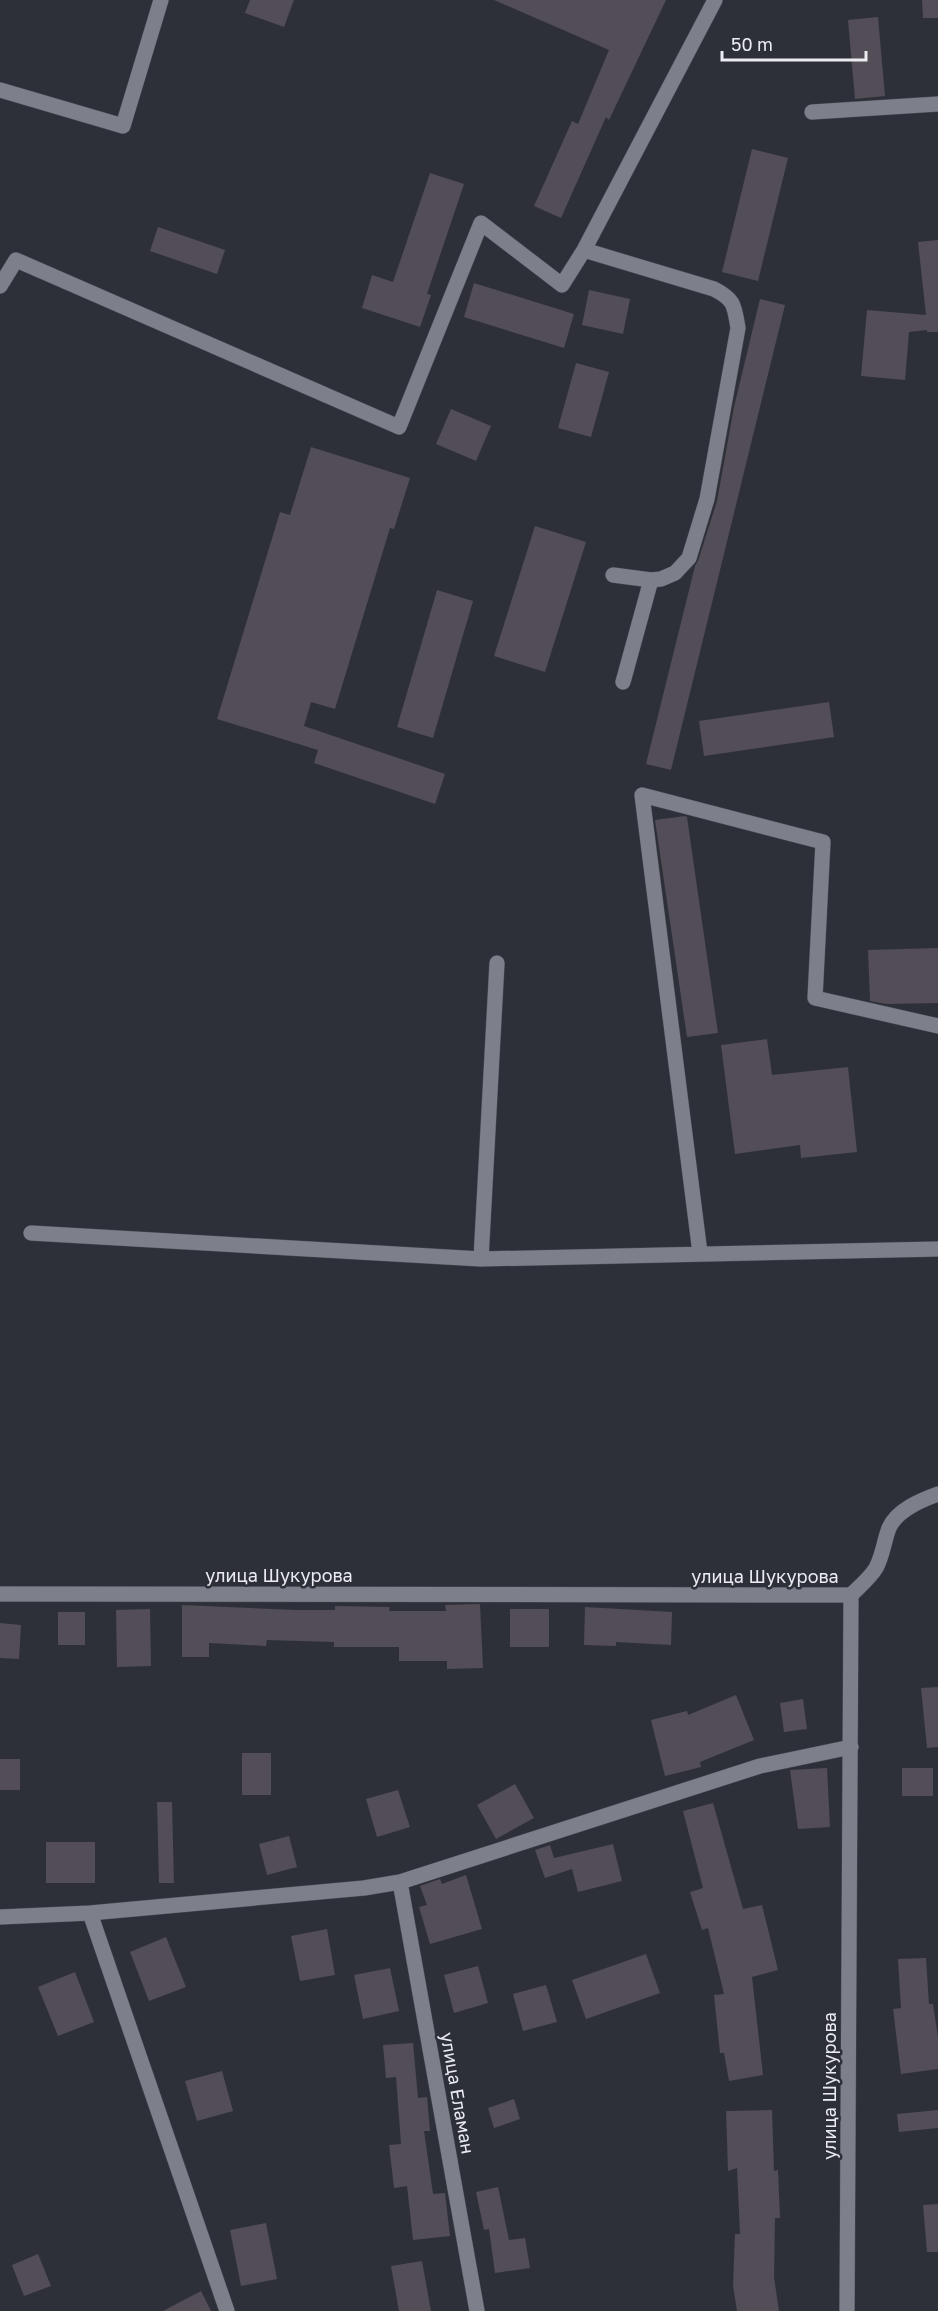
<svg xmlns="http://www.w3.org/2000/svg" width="938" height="2311" font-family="'Golos Text',sans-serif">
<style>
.building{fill:#524d57}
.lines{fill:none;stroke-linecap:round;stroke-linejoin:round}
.minor-casing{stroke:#494b52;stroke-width:16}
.minor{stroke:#7d808a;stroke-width:15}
.labels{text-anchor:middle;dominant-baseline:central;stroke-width:5;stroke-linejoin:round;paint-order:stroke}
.street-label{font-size:18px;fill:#ebecf2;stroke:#2e3039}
</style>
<rect width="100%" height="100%" fill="#2e3039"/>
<!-- building -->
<path class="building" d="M250,0H294L284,27L245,13Z
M494,0H666L609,120L606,117L561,218L534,206L572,121L578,124L609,50Z
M922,0H938V18H923Z
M878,17L885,96L855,99L848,20Z
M752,149L788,158L758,281L722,272Z
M430,173L464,184L427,294L431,295L420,327L362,308L372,275L393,282Z
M158,227L225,250L217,274L150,251Z
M938,240V332H927V330L909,332L905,380L861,376L867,310L926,315L918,242Z
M474,283L574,314L564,348L464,317Z
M589,290L630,299L623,334L582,325Z
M760,299L785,305L671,770L646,764L695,566L698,561L717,501L734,407Z
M576,363L609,372L591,437L558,428Z
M451,409L491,426L476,461L436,444Z
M311,447L410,478L394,529L390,528L335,709L311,702L304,726L445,774L435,804L314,763L318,750L217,719L280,512L290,515Z
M535,526L586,542L545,672L494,656Z
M437,590L473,601L433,738L397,727Z
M829,702L834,737L704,756L699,721Z
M685,816L687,817L718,1033L687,1037L655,820Z
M938,948V1003L887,1004L870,1001L868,950Z
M767,1039L772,1075L848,1067L857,1152L801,1158L800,1145L735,1154L721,1045Z
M480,1604L483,1668L447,1669V1661H399V1647H334V1642L267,1640L266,1646L209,1643V1657H182V1605L296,1610H335V1606L390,1607L389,1611H446L445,1605Z
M585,1607L672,1612L671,1645L616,1642V1646L584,1645Z
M150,1609L151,1666L117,1667L116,1610Z
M510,1609H549V1647H510Z
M58,1612H85V1645H58Z
M0,1623L21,1625L19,1659L0,1658Z
M938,1687V1747L927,1748L921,1688Z
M736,1695L754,1740L700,1762L701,1767L665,1776L651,1720L687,1711L688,1715Z
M803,1699L807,1729L784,1732L780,1703Z
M242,1753H271V1795H242Z
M0,1759H20V1790H0Z
M827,1768L830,1827L798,1829L790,1770Z
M902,1768H933V1796H902Z
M515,1784L534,1818L496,1839L477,1805Z
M398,1790L410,1827L377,1837L366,1799Z
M157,1802H172L174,1883H159Z
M713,1803L743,1909L762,1905L778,1970L752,1977L763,2075L729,2081L724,2053H720L714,1995L724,1994L708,1928L702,1930L690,1892L703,1888L683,1811Z
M289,1836L297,1867L267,1875L259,1844Z
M46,1842H95V1883H46Z
M613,1844L622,1881L578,1892L572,1869L545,1878L535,1850L550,1845L554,1858Z
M466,1875L482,1929L430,1944L419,1907L427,1905L420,1886L440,1879L442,1884Z
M327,1929L335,1975L300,1981L291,1936Z
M166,1937L186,1987L149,2001L130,1952Z
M646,1954L660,1993L586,2019L572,1980Z
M926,1958L929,2004H933L938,2037V2069L901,2074L893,2009L901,2008L898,1959Z
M478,1966L488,2003L454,2013L444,1975Z
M390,1968L399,2011L363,2019L354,1975Z
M75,1972L94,2022L58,2036L38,1987Z
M546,1985L557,2022L523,2031L513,1994Z
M413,2043L418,2098L427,2097L430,2131H424L433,2194L445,2193L450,2236L413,2240L407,2186L394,2188L389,2145L401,2144L396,2077L386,2078L383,2045Z
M222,2071L233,2111L197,2121L185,2081Z
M514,2099L520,2119L494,2128L488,2108Z
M772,2110L774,2171L778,2170L780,2218H775L774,2277L779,2311H737L733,2286L735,2234H740L737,2168L728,2171L726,2111Z
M938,2110V2128L899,2132L897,2114Z
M498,2187L509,2240L525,2238L530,2268L495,2273L489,2229L484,2230L476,2192Z
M938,2204V2252H927L923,2205Z
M266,2223L277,2279L241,2286L230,2230Z
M38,2254L51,2286L24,2296L12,2265Z
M422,2261L431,2311H399L391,2266Z
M201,2291L211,2311H163Z"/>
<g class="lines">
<!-- minor casing -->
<g class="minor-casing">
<path id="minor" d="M0,90L123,126L161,0
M812,112L938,104
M584,250L714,289C735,300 734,305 738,328L707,499L689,558L675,573L661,579L651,580L613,575
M0,286L16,260L399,427L481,223L562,285L584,250L715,0
M623,682L651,580
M497,963L481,1259L938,1249
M31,1233L481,1259
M700,1253L642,795L823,842L815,998L938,1026
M0,1594L851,1595
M851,1595C859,1587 870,1578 876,1568C883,1555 884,1541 889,1528C897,1510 921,1500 938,1494
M400,1882L477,2311
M90,1913L227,2311
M0,1917L90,1913L364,1888L400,1882L760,1766L851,1747
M847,2311L851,1595"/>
</g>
<!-- minor -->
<use href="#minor" class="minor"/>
</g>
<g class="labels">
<!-- street labels -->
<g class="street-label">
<text x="279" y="1575">улица Шукурова</text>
<text x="765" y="1576">улица Шукурова</text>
<text transform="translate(829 2086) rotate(-90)">улица Шукурова</text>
<text transform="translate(458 2093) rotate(80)">улица Еламан</text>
</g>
</g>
<!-- scale -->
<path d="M722 51v9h144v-9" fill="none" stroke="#ebecf2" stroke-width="3"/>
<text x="731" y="51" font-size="18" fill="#ebecf2" stroke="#2e3039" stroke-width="4.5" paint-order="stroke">50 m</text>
</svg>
